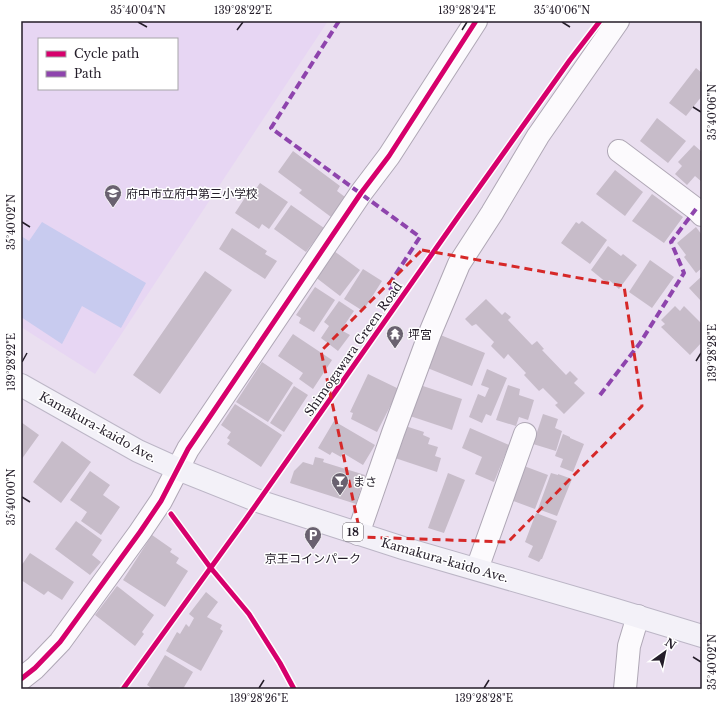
<svg xmlns="http://www.w3.org/2000/svg" width="723" height="710" font-family="'Libre Baskerville','Noto Sans JP',serif">
<style>
.built{fill:#e7d6f3;fill-rule:evenodd}
.water{fill:#c8cbef}
.building{fill:#c7bcc9}
.lines{fill:none;stroke-linecap:round;stroke-linejoin:round}
.minor-casing{stroke:#afa7b5;stroke-width:24}
.major-casing{stroke:#bcb6c6;stroke-width:24}
.minor{stroke:#fcfafd;stroke-width:22}
.major{stroke:#f3f1f8;stroke-width:22}
.quiet{stroke:#8e44ad;stroke-width:4;stroke-dasharray:8 4;stroke-linecap:butt}
.cycleway-casing{stroke:#fff;stroke-width:8}
.cycleway{stroke:#d6006c;stroke-width:5}
.marked{fill:none;stroke:#d62828;stroke-width:3;stroke-dasharray:8 5;stroke-linejoin:round}
.ticks{fill:none;stroke:#241d29;stroke-width:1.5}
.labels{text-anchor:middle;dominant-baseline:central;stroke-width:3;stroke-linejoin:round;paint-order:stroke}
.shield{fill:#fff;stroke:#666169;stroke-width:1}
.shield-label{font-size:11px;font-weight:bold;fill:#241d29}
.poi-label{font-size:12px;fill:#241d29;stroke:#fff;text-anchor:start}
.street-label{font-size:12px;fill:#241d29;stroke:#fff}
.neatline{fill:none;stroke:#241d29;stroke-width:1.5}
.ticks-label{font-size:10px;text-anchor:middle;fill:#241d29}
</style>
<rect width="100%" height="100%" fill="#eadff0"/>
<!-- built -->
<path class="built" d="M21,21H328L95,374L21,327ZM39,39H177V89H39Z"/>
<!-- water -->
<path class="water" d="M42,222L146,283L121,328L82,306L62,344L21,317V236L29,241Z"/>
<!-- building -->
<path class="building" d="M696,68L702,73V96L686,116L669,103Z
M657,118L686,141L668,163L640,141Z
M694,145L702,152V182L695,176L687,185L675,174L682,166L678,162Z
M293,151L340,186L337,191L345,197L331,217L299,193L302,190L278,172Z
M615,170L643,192L625,216L596,194Z
M260,183L288,202L269,229L262,224L259,229L235,213L248,193L251,196Z
M652,194L683,217L664,243L632,221Z
M291,205L324,228L306,252L274,229Z
M582,221L607,240L590,264L561,243L576,222L579,224Z
M696,227L702,235V268L696,273L684,257L686,255L677,243Z
M232,228L267,251L265,254L277,261L265,279L219,249Z
M608,246L621,256L623,254L637,265L619,289L609,280L607,283L591,270Z
M334,251L360,270L340,296L314,276Z
M650,260L674,277L652,308L629,292Z
M363,269L382,281L363,311L344,299Z
M205,271L232,290L160,394L133,375Z
M702,276V300L701,301L689,288Z
M315,287L335,300L314,332L299,323L301,318L296,315Z
M486,299L502,315L505,312L511,317L508,320L532,345L537,341L544,349L542,350L566,375L570,371L578,379L574,383L585,393L564,414L555,405L558,403L543,388L539,391L524,375L526,373L508,354L504,359L491,346L494,342L476,324L472,326L465,319Z
M339,301L354,311L341,330L350,335L338,351L321,338L329,326L324,322Z
M675,306L680,311L684,306L702,324V342L690,355L661,327L665,324L661,320Z
M293,334L332,360L313,389L299,379L303,373L278,356Z
M438,334L485,353L472,386L425,367Z
M262,362L293,383L268,422L236,402Z
M487,369L507,378L491,416L486,414L482,423L469,417L478,394L485,397L489,388L481,385Z
M368,374L399,389L377,432L351,419L353,413L350,412Z
M420,385L462,399L452,430L410,416Z
M508,385L520,389L519,395L534,400L528,420L519,417L516,426L496,420Z
M294,386L308,395L284,432L270,423Z
M235,404L282,435L261,467L227,444L230,440L227,438L231,432L221,425Z
M543,414L558,419L555,428L562,431L556,451L533,444Z
M334,421L375,445L363,465L343,453L341,457L332,452L330,455L318,448Z
M21,422L39,435L21,460Z
M402,425L424,432L423,435L430,438L428,444L438,447L435,456L441,458L437,472L392,457Z
M470,428L509,445L494,482L475,474L482,457L462,448Z
M563,434L570,437V438L584,444L573,472L560,467L563,459L555,456Z
M62,441L91,462L61,503L33,482Z
M315,457L324,459L323,462L365,475L356,504L290,483L294,471L303,462L313,465Z
M524,466L548,475L535,509L508,499Z
M90,471L110,485L103,495L120,507L101,535L81,521L87,512L70,500Z
M448,473L465,480L444,533L428,528Z
M551,473L558,475V474L572,479L557,516L538,509Z
M536,513L557,521L542,559H541L539,562L528,557L533,546L525,542Z
M76,521L102,540L92,555L101,562L90,575L55,549Z
M152,535L172,549L170,552L179,558L176,563L188,571L165,607L123,580Z
M30,553L74,582L62,600L48,591L44,595L21,580V566Z
M117,586L154,615L142,632L144,634L135,646L95,615Z
M206,592L218,602L207,617L222,625L220,629L223,631L201,671L166,651L177,632L180,634L186,624L189,627L194,618L189,614Z
M165,655L193,672L183,689H153L147,685Z"/>
<g class="lines">
<!-- minor casing -->
<g class="minor-casing">
<path id="minor" d="M619,151L696,209L702,215
M358,534L393,433L430,333L459,264L492,213L538,136L618,21
M477,569L525,434
M21,679L35,668L60,642L140,532L161,501L188,449L361,193L389,156L476,21
M625,689L629,646L638,616"/>
</g>
<!-- major casing -->
<g class="major-casing">
<path id="major" d="M21,385L138,451L178,469L258,501L406,549L613,609L702,636"/>
</g>
<!-- minor -->
<use href="#minor" class="minor"/>
<!-- major -->
<use href="#major" class="major"/>
<!-- quiet -->
<path class="quiet" d="M339,21L271,128L420,237L388,286L401,299
M600,395L640,343L684,273L671,242L696,209"/>
<!-- cycleway casing -->
<g class="cycleway-casing">
<path id="cycleway" d="M171,514L210,567L249,614L280,663L294,689
M21,679L35,668L60,642L140,532L161,501L188,449L361,193L389,156L476,21
M123,689L246,519L458,217L570,60L600,21"/>
</g>
<!-- cycleway -->
<use href="#cycleway" class="cycleway"/>
</g>
<!-- marked area -->
<path class="marked" d="M422,250L624,286L642,406L508,542L361,537L321,351Z"/>
<!-- ticks -->
<path class="ticks" d="M138,22L147,27M562,22L570,27M237,30L243,22M462,30L467,22M693,107L701,112M22,222L30,227M696,361L701,353M22,362L27,353M22,497L30,502M693,657L701,662M259,688L264,680M484,688L489,680"/>
<!-- icons -->
<defs>
<g id="school-pin" transform="scale(0.9)"><path d="M0 17L-7.5 6A9.5 9.5 0 1 1 7.5 6Z" fill="#69616f" stroke="#fff"/><path d="M0-5L7-2L0 1L-7-2ZM-4 1L0 2.5L4 1V4Q0 6-4 4Z" fill="#fff"/></g>
<g id="temple-pin" transform="scale(0.9)"><path d="M0 17L-7.5 6A9.5 9.5 0 1 1 7.5 6Z" fill="#69616f" stroke="#fff"/><path d="M0-6L5-2H3V0L6.5 2.5H4V6H1.5V3h-3V6H-4V2.5H-6.5L-3 0V-2H-5Z" fill="#fff"/></g>
<g id="bar-pin" transform="scale(0.9)"><path d="M0 17L-7.5 6A9.5 9.5 0 1 1 7.5 6Z" fill="#69616f" stroke="#fff"/><path d="M-6-5H6L.8 .8V4.5H3.5V6h-7V4.5H-.8V.8Z" fill="#fff"/></g>
<g id="parking-pin" transform="scale(0.9)"><path d="M0 17L-7.5 6A9.5 9.5 0 1 1 7.5 6Z" fill="#69616f" stroke="#fff"/><path d="M-3.5-5.5H1a3.5 3.5 0 0 1 0 7H-1V5.5H-3.5ZM-1-3.4V-.6H.8a1.4 1.4 0 0 0 0-2.8Z" fill="#fff"/></g>
</defs>
<g fill-rule="evenodd">
<use href="#school-pin" x="113" y="193"/>
<use href="#temple-pin" x="395" y="334"/>
<use href="#bar-pin" x="340" y="481"/>
<use href="#parking-pin" x="313" y="535"/>
</g>
<g class="labels">
<!-- shield labels -->
<rect class="shield" x="343" y="523" width="20" height="18" rx="3"/>
<g class="shield-label">
<text x="353" y="532">18</text>
</g>
<!-- poi labels -->
<g class="poi-label">
<text x="126" y="193">府中市立府中第三小学校</text>
<text x="408" y="334">坪宮</text>
<text x="353" y="481">まさ</text>
<text x="313" y="558" text-anchor="middle">京王コインパーク</text>
</g>
<!-- street labels -->
<g class="street-label">
<text transform="translate(353 349) rotate(-55)">Shimogawara Green Road</text>
<text transform="translate(98 427) rotate(29)">Kamakura-kaido Ave.</text>
<text transform="translate(445 560) rotate(16)">Kamakura-kaido Ave.</text>
</g>
</g>
<!-- border -->
<rect width="723" height="710" fill="none" stroke="#ffffff" stroke-width="44"/>
<!-- legend -->
<rect x="38" y="38" width="140" height="52" fill="#ffffff" stroke="#a7a5a9"/>
<rect x="46" y="51" width="20" height="6" fill="#d6006c" stroke="#a7a5a9"/>
<text x="74" y="58" font-size="12" fill="#241d29">Cycle path</text>
<rect x="46" y="71" width="20" height="6" fill="#8e44ad" stroke="#a7a5a9"/>
<text x="74" y="78" font-size="12" fill="#241d29">Path</text>
<!-- north arrow -->
<g transform="translate(665 652) rotate(33)" stroke="#ffffff" stroke-width="3" paint-order="stroke">
<path d="M0-3L7 15L0 10L-7 15Z" fill="#241d29"/>
<text y="-6" font-size="11" font-weight="bold" text-anchor="middle" fill="#241d29">N</text>
</g>
<rect x="22" y="22" width="679" height="666" class="neatline"/>
<g class="ticks-label">
<text x="138" y="14">35°40'04"N</text>
<text x="243" y="14">139°28'22"E</text>
<text x="467" y="14">139°28'24"E</text>
<text x="562" y="14">35°40'06"N</text>
<text transform="translate(712 112) rotate(-90)" y="4">35°40'06"N</text>
<text transform="translate(11 222) rotate(-90)" y="4">35°40'02"N</text>
<text transform="translate(712 353) rotate(-90)" y="4">139°28'28"E</text>
<text transform="translate(11 362) rotate(-90)" y="4">139°28'22"E</text>
<text transform="translate(11 497) rotate(-90)" y="4">35°40'00"N</text>
<text transform="translate(712 662) rotate(-90)" y="4">35°40'02"N</text>
<text x="259" y="702">139°28'26"E</text>
<text x="484" y="702">139°28'28"E</text>
</g>
</svg>
